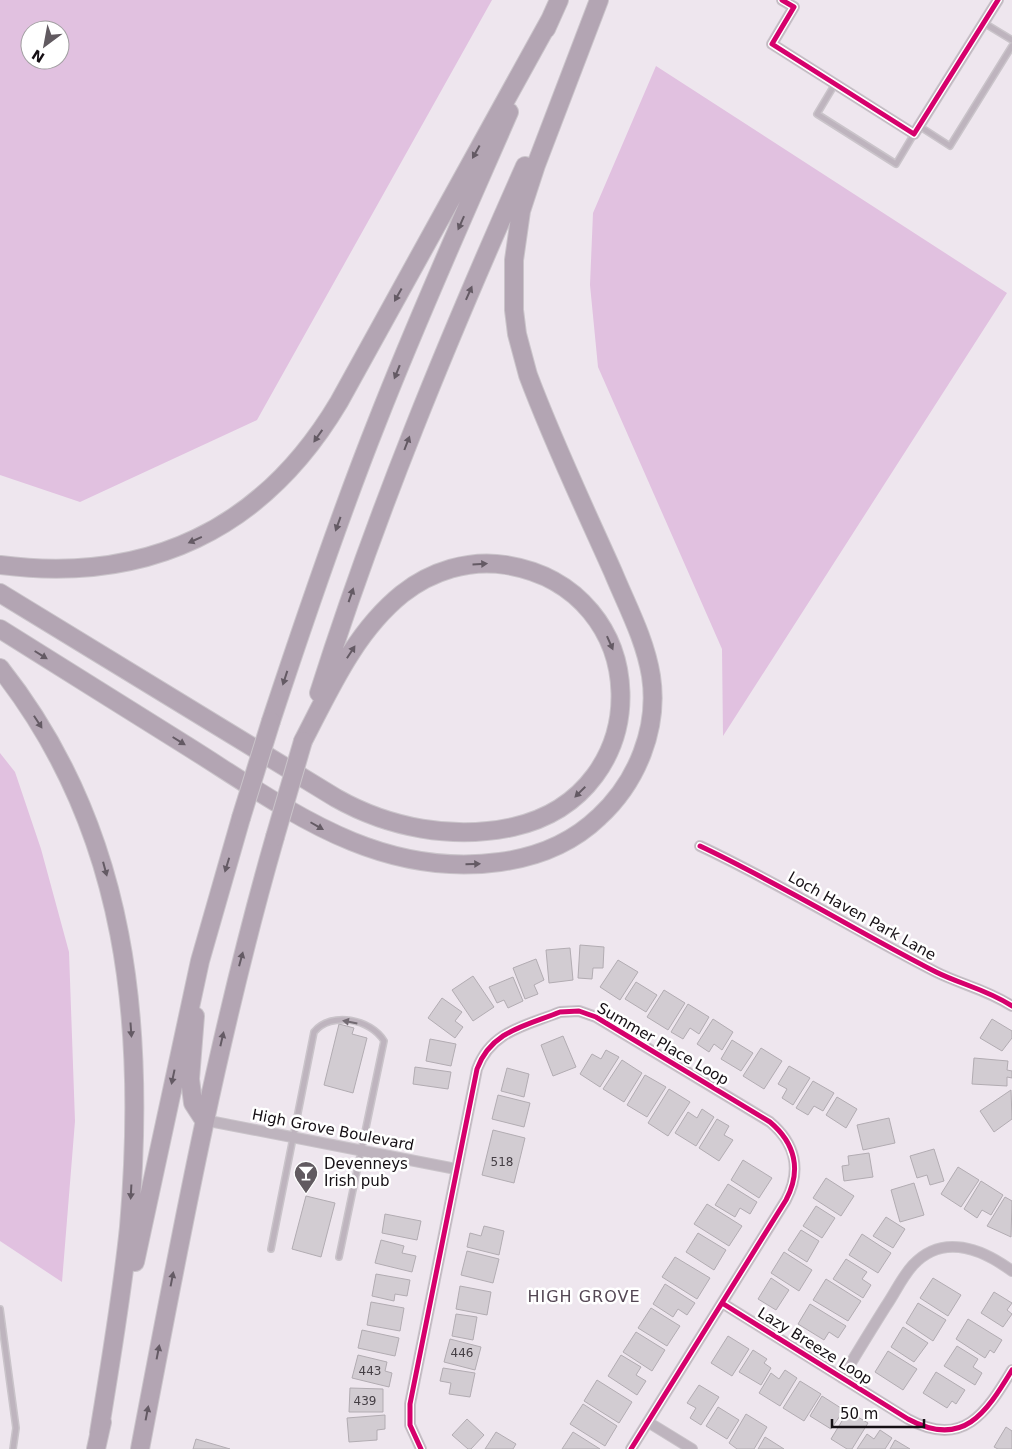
<svg xmlns="http://www.w3.org/2000/svg" width="1012" height="1449" font-family="'DejaVu Sans',sans-serif">
<style>
.green{fill:#e1c1e0;fill-rule:evenodd}
.building{fill:#d2ccd2;stroke:#b2acb2}
.lines{fill:none;stroke-linecap:round;stroke-linejoin:round}
.lane-casing{stroke:#cac4ca;stroke-width:8}
.street-casing{stroke:#cac4ca;stroke-width:12}
.highway-casing{stroke:#cac4ca;stroke-width:20}
.lane{stroke:#beb4be;stroke-width:5}
.street{stroke:#beb4be;stroke-width:10}
.highway{stroke:#b3a5b3;stroke-width:18}
.highway-bridge-casing{stroke:#cac4ca;stroke-width:20;stroke-linecap:butt}
.highway-bridge{stroke:#b3a5b3;stroke-width:18}
.cycleway-casing{stroke:#fff;stroke-width:8}
.cycleway{stroke:#d6006c;stroke-width:5}
.oneway{fill:#645a64}
.oneway2{fill:#726a72}
.labels{text-anchor:middle;dominant-baseline:central;stroke-width:5;stroke-linejoin:round;paint-order:stroke}
.number-label{font-size:12px;fill:#443e44}
.street-label{font-size:15px;fill:#150f14;stroke:#fff}
.poi-label{font-size:15px;fill:#150f14;stroke:#fff;text-anchor:start}
.neighbourhood-label{font-size:16px;letter-spacing:1px;fill:#544754;stroke:#fff}
</style>
<rect width="100%" height="100%" fill="#eee6ee"/>
<!-- green -->
<path class="green" d="M0,0H492L257,420L80,502L0,475ZM30,30H60V60H30Z
M656,66L1007,293L723,736L722,649L598,367L590,285L593,213Z
M0,753L15,772L41,849L69,952L75,1121L62,1282L0,1241Z"/>
<!-- building -->
<path class="building" d="M580,945L604,947L603,968H593L592,979L578,978Z
M570,948L573,980L549,983L546,950Z
M536,959L544,980L534,985L538,994L525,999L513,968Z
M618,960L638,972L620,1000L600,987Z
M473,976L494,1007L473,1021L452,990Z
M513,977L523,1001L508,1008L504,1000L497,1003L489,987Z
M636,982L657,995L646,1012L625,999Z
M664,990L685,1003L668,1030L647,1017Z
M442,998L462,1012L455,1021L463,1027L455,1038L428,1018Z
M688,1004L709,1017L699,1034L690,1028L683,1039L671,1032Z
M713,1019L733,1032L722,1050L714,1044L709,1052L697,1044Z
M992,1019L1012,1031V1038L1002,1051L980,1038Z
M339,1024L354,1028L352,1034L367,1038L353,1093L324,1085Z
M563,1036L576,1067L553,1076L541,1045Z
M430,1039L456,1044L451,1066L426,1061Z
M732,1040L753,1053L741,1071L721,1059Z
M761,1048L782,1061L764,1089L743,1076Z
M606,1050L619,1057L600,1087L580,1074L592,1054L601,1059Z
M974,1058L1008,1061L1007,1070L1012,1071V1078L1007,1077V1086L972,1084Z
M622,1060L642,1073L624,1102L603,1089Z
M789,1066L810,1078L793,1105L782,1098L787,1089L778,1084Z
M415,1067L451,1072L448,1089L413,1084Z
M507,1068L529,1074L524,1097L501,1091Z
M645,1075L666,1087L647,1117L627,1105Z
M813,1081L834,1093L823,1111L814,1106L808,1115L796,1108Z
M669,1089L690,1102L668,1136L648,1123Z
M1011,1090L1012,1119L994,1132L980,1111Z
M498,1095L530,1103L524,1127L492,1119Z
M837,1097L857,1109L846,1128L826,1115Z
M702,1109L714,1117L696,1146L675,1133L688,1112L697,1118Z
M889,1118L895,1143L863,1150L857,1125Z
M717,1119L729,1126L724,1135L733,1140L719,1161L699,1148Z
M493,1130L525,1138L514,1183L482,1175Z
M934,1149L944,1181L930,1185L927,1175L917,1178L910,1156Z
M869,1153L873,1177L844,1181L842,1166L849,1165L848,1156Z
M743,1160L772,1178L759,1198L731,1180Z
M958,1167L979,1180L961,1207L941,1194Z
M826,1178L854,1196L841,1216L813,1198Z
M981,1181L1003,1195L991,1215L982,1210L977,1218L964,1209Z
M914,1183L924,1215L900,1222L891,1190Z
M728,1184L757,1202L750,1214L740,1208L735,1217L715,1205Z
M306,1196L335,1203L321,1257L292,1249Z
M1005,1197L1012,1201L1011,1237L987,1226Z
M707,1204L742,1226L729,1246L694,1224Z
M816,1206L835,1218L822,1238L803,1226Z
M385,1214L421,1221L417,1240L382,1233Z
M886,1217L905,1229L893,1248L873,1236Z
M484,1226L504,1231L499,1255L467,1247L470,1233L481,1236Z
M801,1230L819,1241L807,1262L788,1250Z
M698,1233L726,1250L714,1270L686,1252Z
M862,1234L891,1253L878,1273L849,1255Z
M381,1240L404,1246L402,1253L416,1256L412,1272L375,1263Z
M467,1251L499,1259L493,1283L461,1275Z
M784,1252L812,1270L799,1291L771,1273Z
M675,1257L710,1278L697,1299L662,1277Z
M846,1259L867,1272L862,1279L871,1285L863,1298L833,1279Z
M376,1274L410,1280L407,1296L395,1294L394,1301L372,1296Z
M771,1278L789,1290L776,1310L758,1299Z
M933,1278L961,1295L948,1316L920,1298Z
M826,1279L861,1301L848,1321L813,1300Z
M665,1284L695,1303L687,1315L678,1309L673,1317L653,1304Z
M460,1286L491,1292L487,1315L456,1309Z
M994,1292L1012,1303L1007,1310L1012,1314L1003,1327L981,1313Z
M371,1302L404,1308L400,1331L367,1325Z
M918,1303L946,1320L933,1341L906,1323Z
M810,1304L846,1326L838,1338L829,1332L824,1340L798,1324Z
M651,1308L680,1326L667,1346L638,1328Z
M456,1314L477,1317L473,1340L452,1336Z
M968,1319L1002,1340L994,1353L990,1350L985,1358L956,1339Z
M903,1327L928,1343L914,1362L891,1347Z
M362,1330L399,1338L395,1356L358,1348Z
M636,1332L665,1350L652,1371L623,1352Z
M728,1336L749,1349L732,1376L711,1363Z
M450,1339L481,1347L475,1370L444,1362Z
M957,1346L978,1359L973,1367L982,1373L975,1385L944,1366Z
M753,1350L767,1359L764,1363L771,1368L761,1385L739,1372Z
M888,1351L917,1369L903,1390L875,1372Z
M358,1355L387,1362L385,1371L392,1373L389,1387L352,1378Z
M621,1355L641,1367L636,1375L646,1381L637,1395L608,1376Z
M443,1368L475,1373L470,1397L449,1394L451,1383L440,1381Z
M785,1370L797,1378L780,1406L759,1393L771,1373L779,1379Z
M936,1372L965,1390L956,1404L952,1401L947,1408L923,1393Z
M597,1380L632,1402L619,1423L584,1401Z
M800,1381L821,1394L804,1421L783,1408Z
M699,1385L719,1397L701,1425L690,1418L696,1408L687,1403Z
M350,1388L383,1389V1412H349Z
M822,1396L844,1410L831,1429L810,1416Z
M583,1404L617,1426L605,1446L570,1424Z
M718,1407L739,1420L727,1439L706,1426Z
M848,1411L868,1423L852,1449H847L831,1439Z
M746,1414L767,1427L754,1449H737L729,1443Z
M385,1415V1429L377,1430V1440L349,1442L347,1418Z
M467,1419L484,1435L471,1449H468L452,1435Z
M1006,1427L1012,1431V1449H998L994,1447Z
M880,1430L892,1438L885,1449H857L867,1434L874,1439Z
M496,1432L516,1444L513,1449H485Z
M573,1432L600,1449H562Z
M765,1437L784,1449H758Z
M196,1439L230,1449H193Z
M895,1440L910,1449H890Z"/>
<g class="lines">
<!-- lane casing -->
<g class="lane-casing">
<path id="lane" d="M984,23L1012,40
M835,84L817,114L896,164L914,134
M919,126L950,146L1012,46
M271,1249L314,1032C331,1011 371,1019 384,1041L339,1257
M0,1309L16,1428L13,1449"/>
</g>
<!-- street casing -->
<g class="street-casing">
<path id="street" d="M782,0L794,7L772,44L914,134L998,0
M700,846C781,884 856,931 936,972C962,985 986,989 1012,1006
M204,1120L456,1169
M722,1303L908,1419C963,1449 986,1413 1012,1370
M842,1378C856,1354 871,1330 886,1306C895,1293 902,1277 913,1265C943,1233 982,1249 1012,1271
M648,1422L692,1449
M421,1449L410,1425V1404L477,1069C491,1031 525,1026 560,1012L579,1011L596,1017L770,1122C795,1143 802,1170 786,1200L631,1449"/>
</g>
<!-- highway casing -->
<g class="highway-casing">
<path id="highway" d="M546,29L559,0
M0,565C147,584 263,530 339,402L551,18
M0,593L336,798C389,828 453,840 513,827C660,794 655,589 506,565C469,559 431,571 402,594C355,632 330,689 303,741
M0,629C62,668 125,707 187,746C286,808 376,879 500,862C537,857 572,843 599,817C637,782 659,728 651,676C645,639 627,606 613,572C584,507 553,442 528,375L517,334L514,310V260L521,211L536,165L599,0
M0,668C129,831 146,1027 129,1227C122,1296 110,1365 99,1433
M319,693C376,513 448,339 525,166
M271,721C304,621 338,520 377,422C418,317 464,215 509,112
M195,1016L190,1079L193,1103L204,1120
M135,1262L200,961L241,818
M96,1449L102,1422
M140,1449C179,1244 217,1039 275,837"/>
</g>
<!-- lane -->
<use href="#lane" class="lane"/>
<!-- street -->
<use href="#street" class="street"/>
<!-- highway -->
<use href="#highway" class="highway"/>
<!-- highway-bridge casing -->
<g class="highway-bridge-casing">
<path id="highway-bridge" d="M241,818L271,721
M275,837L303,741"/>
</g>
<!-- highway-bridge -->
<use href="#highway-bridge" class="highway-bridge"/>
<!-- cycleway casing -->
<g class="cycleway-casing">
<path id="cycleway" d="M782,0L794,7L772,44L914,134L998,0
M700,846C781,884 856,931 936,972C962,985 986,989 1012,1006
M722,1303L908,1419C963,1449 986,1413 1012,1370
M421,1449L410,1425V1404L477,1069C491,1031 525,1026 560,1012L579,1011L596,1017L770,1122C795,1143 802,1170 786,1200L631,1449"/>
</g>
<!-- cycleway -->
<use href="#cycleway" class="cycleway"/>
</g>
<!-- one-way arrows -->
<defs><path id="oneway-solid" d="M-6-.8H1V-3.2L6.5 0L1 3.2V.8H-6Z" transform="scale(1.25)"/></defs>
<g class="oneway">
<use href="#oneway-solid" transform="translate(476 152) rotate(119)"/>
<use href="#oneway-solid" transform="translate(461 223) rotate(114)"/>
<use href="#oneway-solid" transform="translate(469 293) rotate(-66)"/>
<use href="#oneway-solid" transform="translate(398 295) rotate(119)"/>
<use href="#oneway-solid" transform="translate(397 372) rotate(112)"/>
<use href="#oneway-solid" transform="translate(318 436) rotate(125)"/>
<use href="#oneway-solid" transform="translate(407 443) rotate(-69)"/>
<use href="#oneway-solid" transform="translate(338 524) rotate(110)"/>
<use href="#oneway-solid" transform="translate(195 540) rotate(156)"/>
<use href="#oneway-solid" transform="translate(480 564) rotate(-3)"/>
<use href="#oneway-solid" transform="translate(351 595) rotate(-71)"/>
<use href="#oneway-solid" transform="translate(610 643) rotate(66)"/>
<use href="#oneway-solid" transform="translate(351 652) rotate(-57)"/>
<use href="#oneway-solid" transform="translate(41 655) rotate(32)"/>
<use href="#oneway-solid" transform="translate(285 678) rotate(108)"/>
<use href="#oneway-solid" transform="translate(38 722) rotate(57)"/>
<use href="#oneway-solid" transform="translate(179 741) rotate(32)"/>
<use href="#oneway-solid" transform="translate(580 792) rotate(135)"/>
<use href="#oneway-solid" transform="translate(317 826) rotate(30)"/>
<use href="#oneway-solid" transform="translate(473 864) rotate(-2)"/>
<use href="#oneway-solid" transform="translate(227 865) rotate(107)"/>
<use href="#oneway-solid" transform="translate(105 869) rotate(75)"/>
<use href="#oneway-solid" transform="translate(241 959) rotate(-75)"/>
<use href="#oneway-solid" transform="translate(131 1030) rotate(86)"/>
<use href="#oneway-solid" transform="translate(222 1039) rotate(-77)"/>
<use href="#oneway-solid" transform="translate(173 1077) rotate(102)"/>
<use href="#oneway-solid" transform="translate(131 1192) rotate(93)"/>
<use href="#oneway-solid" transform="translate(172 1279) rotate(-79)"/>
<use href="#oneway-solid" transform="translate(158 1352) rotate(-79)"/>
<use href="#oneway-solid" transform="translate(147 1413) rotate(-79)"/>
</g>
<use class="oneway2" href="#oneway-solid" transform="translate(350 1022) rotate(-169)"/>
<!-- icons -->
<defs>
<g id="bar-pin" transform="scale(1.25)"><path d="M0 17L-7.5 6A9.5 9.5 0 1 1 7.5 6Z" fill="#615a60" stroke="#fff"/><path d="M-6-5H6L.8 .8V4.5H3.5V6h-7V4.5H-.8V.8Z" fill="#fff"/></g>
</defs>
<g fill-rule="evenodd">
<use href="#bar-pin" x="306" y="1173"/>
</g>
<g class="labels">
<!-- number labels -->
<g class="number-label">
<text x="502" y="1162">518</text>
<text x="462" y="1353">446</text>
<text x="370" y="1371">443</text>
<text x="365" y="1401">439</text>
</g>
<!-- street labels -->
<g class="street-label">
<text transform="translate(862 916) rotate(29)">Loch Haven Park Lane</text>
<text transform="translate(663 1044) rotate(30)">Summer Place Loop</text>
<text transform="translate(333 1130) rotate(11)">High Grove Boulevard</text>
<text transform="translate(815 1346) rotate(32)">Lazy Breeze Loop</text>
</g>
<!-- poi labels -->
<g class="poi-label">
<text x="324" y="1164">Devenneys<tspan x="324" dy="17">Irish pub</tspan></text>
</g>
<!-- neighbourhood labels -->
<g class="neighbourhood-label">
<text x="584" y="1296">HIGH GROVE</text>
</g>
</g>
<!-- north arrow -->
<g transform="translate(45 45) rotate(212)"><circle r="24" fill="#ffffff" stroke="#a19fa1"/>
<path d="M0-4L9 19L0 12L-9 19Z" fill="#615a60"/>
<text y="-8" font-size="14" font-weight="bold" text-anchor="middle" fill="#150f14">N</text>
</g>
<!-- scale -->
<path d="M832 1419v8h92v-8" fill="none" stroke="#150f14" stroke-width="2.5"/>
<text x="840" y="1419" font-size="15" fill="#150f14" stroke="#ffffff" stroke-width="4" paint-order="stroke">50 m</text>
</svg>
